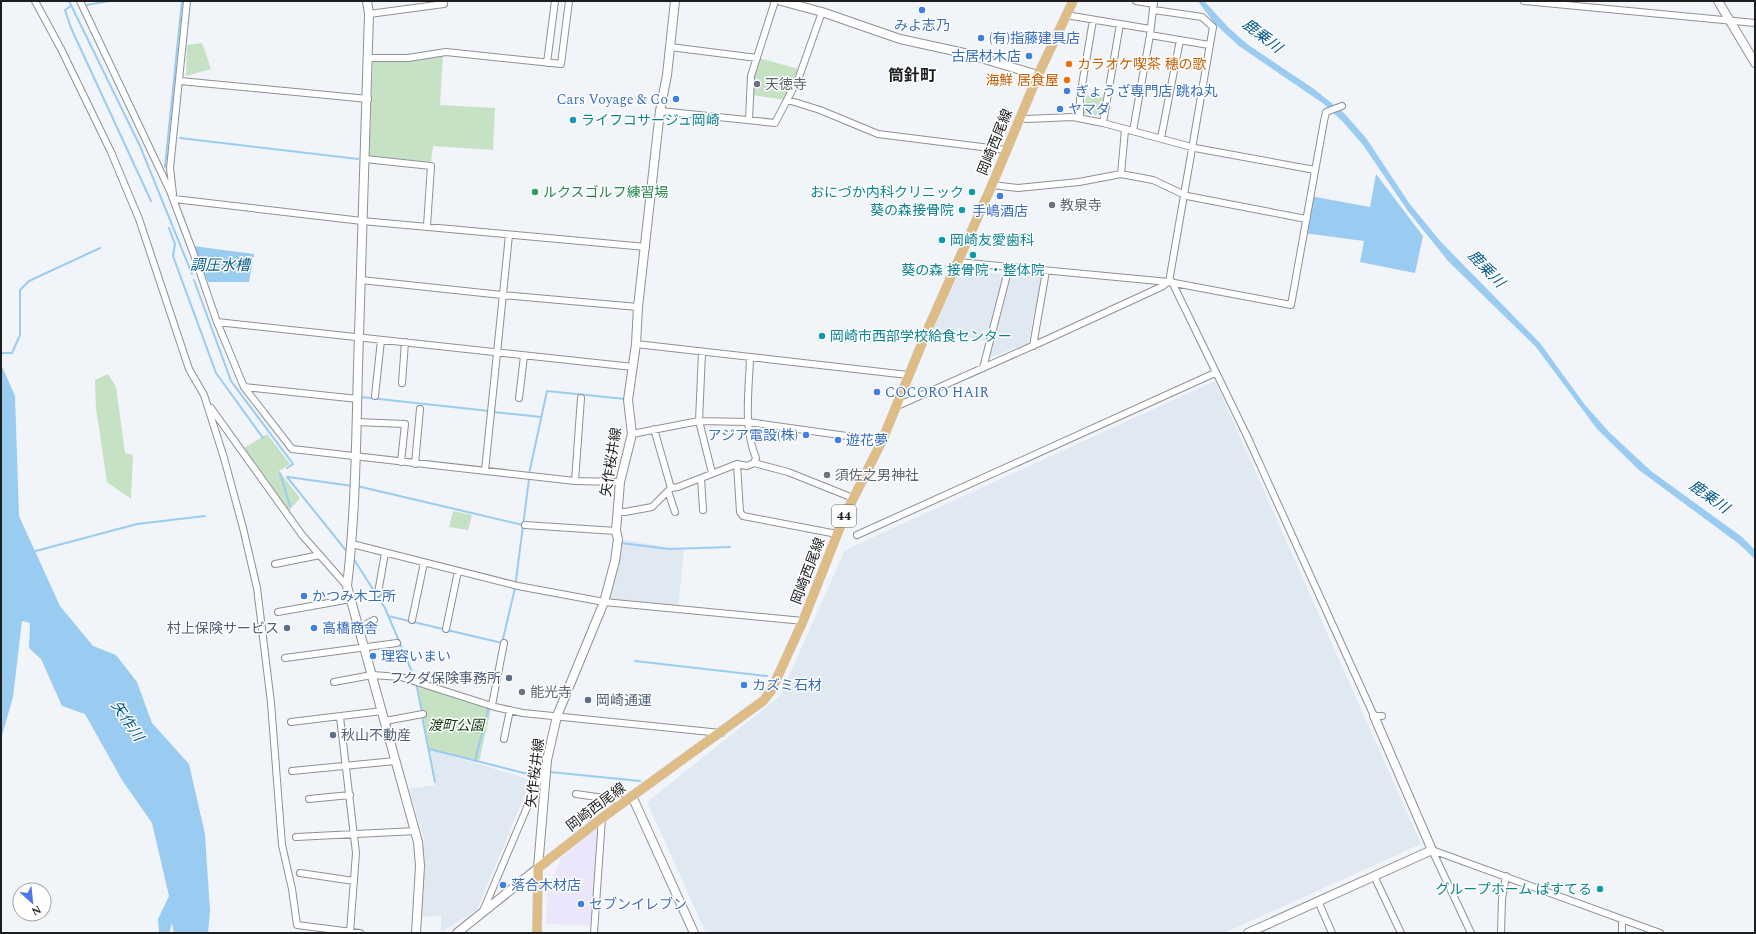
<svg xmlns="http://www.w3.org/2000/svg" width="1756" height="934" font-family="Spectral,'Noto Sans JP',serif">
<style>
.commercial{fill:#ece6fc}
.built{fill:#e0e8f2}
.green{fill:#c6e1c3}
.water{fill:#9accf2}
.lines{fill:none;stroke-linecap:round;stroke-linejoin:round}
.stream{stroke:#9accf2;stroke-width:2}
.street-casing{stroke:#8e9194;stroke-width:8}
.secondary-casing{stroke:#8e9194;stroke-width:10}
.primary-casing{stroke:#d2d2d2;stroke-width:10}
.street{stroke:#fff;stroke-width:6}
.secondary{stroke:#fff;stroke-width:8}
.primary{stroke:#debc86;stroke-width:9}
.shop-dot{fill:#3f7fe0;stroke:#fff;stroke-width:1.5}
.food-dot{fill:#e8710a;stroke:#fff;stroke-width:1.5}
.worship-dot{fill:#6b7280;stroke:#fff;stroke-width:1.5}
.culture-dot{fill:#0f9aa8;stroke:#fff;stroke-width:1.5}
.leisure-dot{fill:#2e9e5b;stroke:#fff;stroke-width:1.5}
.service-dot{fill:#5c6f8a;stroke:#fff;stroke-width:1.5}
.labels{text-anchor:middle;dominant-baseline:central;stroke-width:3;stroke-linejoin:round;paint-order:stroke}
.shield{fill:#fff;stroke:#616262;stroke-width:1}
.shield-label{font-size:13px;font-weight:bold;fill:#1d1e1f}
.shop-label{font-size:14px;fill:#366cbe;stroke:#fff;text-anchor:start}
.food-label{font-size:14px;fill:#c56008;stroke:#fff;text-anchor:start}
.worship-label{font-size:14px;fill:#5b616d;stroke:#fff;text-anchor:start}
.culture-label{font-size:14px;fill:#0d838f;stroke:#fff;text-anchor:start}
.street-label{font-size:14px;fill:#1d1e1f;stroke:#fff}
.leisure-label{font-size:14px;fill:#27864d;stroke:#fff;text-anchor:start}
.service-label{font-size:14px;fill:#4e5e75;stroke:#fff;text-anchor:end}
.park-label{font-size:14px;font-style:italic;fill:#0d360a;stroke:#fff}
.water-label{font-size:15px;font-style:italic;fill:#075b8b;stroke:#fff}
.quarter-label{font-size:16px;font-weight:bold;fill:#1d1e1f;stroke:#fff}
</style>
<rect width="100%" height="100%" fill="#f1f4f8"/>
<!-- commercial -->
<path class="commercial" d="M599,827L593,926L546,924L547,891L562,857Z"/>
<!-- built -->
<path class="built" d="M961,269L1007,275L986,341L933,330Z
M1012,270L1042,274L1028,343L986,359Z
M1215,381L1421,844L1224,933H706L647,802L780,696L845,550Z
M618,539L684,550L678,609L605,598Z
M429,749L531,780L477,910L441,932V915L417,918L424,839L409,789L435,785Z"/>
<!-- green -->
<path class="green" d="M202,43L211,69L186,76L187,45Z
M443,55L440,105L495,108L493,150L433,146L431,162L369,156L373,62Z
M759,58L798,69L786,100L752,95L754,73Z
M1087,95L1103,97L1099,116L1083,113Z
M108,374L116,387L125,453L133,455L131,499L107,482L96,408L95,380Z
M267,434L290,464L279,471L300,498L288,512L249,459L244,448Z
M453,511L472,515L468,530L449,527Z
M417,682L492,705L479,762L429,749Z"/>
<!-- water -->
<path class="water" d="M1198,1H1204L1229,28L1247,44L1314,89L1344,113L1366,138L1409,203L1441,242L1540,343L1585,405L1609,432L1651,471L1742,537L1755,550V559L1739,544L1639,470L1597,429L1536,347L1448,261L1408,211L1363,145L1343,122L1324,104L1239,46L1214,23Z
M1376,174L1423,236L1415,273L1360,262L1364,241L1304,233L1310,196L1370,207Z
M193,246L254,254L249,282H208Z
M1,364L15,396L19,516L60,606L93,646L116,655L137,682L152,723L189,764L205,834L210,911L208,933H174L172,923L169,933H159L158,919L169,896L152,823L122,780L85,714L62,706L41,659L29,648L30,623L22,621L13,697L1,739Z"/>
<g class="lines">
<!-- stream -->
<path class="stream" d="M69,1L140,146L192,274
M87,5L109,1
M71,6L65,10L71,28L151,201
M180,138L358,159
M165,167L182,1
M169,228L175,244L173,256L216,373L263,438
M194,280L231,381L293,464L287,468
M1,353H12L20,335V290L29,281L100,248
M361,397L489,411
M493,412L541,417
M280,473L290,506
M529,474L547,391L625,399
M287,477L348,553
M288,477L353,486
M357,486L523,525
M621,543L669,549L730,547
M32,552L137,524L205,516
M353,558L385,608L415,679
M388,616L502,643L515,588L529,479
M635,661L767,676
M416,683L422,712
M422,716L435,782
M429,749L532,775
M475,761L489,706
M550,772L640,781"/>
<!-- street casing -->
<g class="street-casing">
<path id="street" d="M35,1L61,49L111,152L139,219L189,369L204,395L224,458L243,528L257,588L271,703L282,845L292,889L297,925L360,933
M80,1L170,191L193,252L217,322L244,387L292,449L575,481L620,482
M1136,1L1154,4
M1524,1L1755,23
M1154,10L1202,17L1213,27L1169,282
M369,14L444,4V1
M1066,15L1150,29
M1150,35L1209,45
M670,47L757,58
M368,58H408L446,52L561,64L569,1
M547,63L555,1
M180,81L368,99
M788,100L820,110L878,134L1006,150
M660,111L775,123L799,77L822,12
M1020,117L1026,119L1073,117L1103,123L1195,148L1315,170
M1080,118V97L1093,20
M749,120L751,76L775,1
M1103,123L1120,24
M1133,131L1150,35L1154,1
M1161,138L1180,40
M365,159L431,166L427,226
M1121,174L1125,130
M992,185L1018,188L1079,182L1121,174L1153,180L1187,196L1306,219
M173,194L170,168L187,1
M174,199L362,221L646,247
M958,262L1169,282L1291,305L1324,121L1326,112L1342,106
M361,280L502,295L638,307
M1172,282L1247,436L1374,716H1382
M217,322L633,367
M636,344L908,375
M1033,346L1046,271
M702,352L699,421L712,473
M750,358C749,391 743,427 756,458L754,463L747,466L737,464L740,512L743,516L837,534
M983,368L1009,267
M402,383L405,342
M244,387L358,399
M375,396L381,340
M519,398L524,356
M895,407L1048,339L1163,286L1168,282
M211,408L302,535L347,586
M357,422L405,424L401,462
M654,429L671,488L678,487L737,464
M632,434L699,421L748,422L882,441
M754,463L788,472L853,498
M415,464L420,409
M485,471L509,235
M701,478L703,510
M575,481L581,398
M668,491L675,512
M617,512H625L652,507L671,488
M525,525L616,531
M857,535L1215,373
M352,544L518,586L604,602L803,621
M275,564L320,555
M378,593L385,553
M278,612L351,599
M412,620L424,563
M359,628L374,620
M446,629L458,571
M285,658L397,643
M334,682L372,675L401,677L495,707L523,713L721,733
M492,705L504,643
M340,717L356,853L350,932
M385,721L423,714
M291,722L382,711
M504,739L510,710
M292,771L395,761
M576,794L625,801
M309,799L350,795
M296,837L416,831
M1432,850L1660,933
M1432,850L1471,933
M300,873L354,881
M1374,876L1401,933
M1318,901L1332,933
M483,911L545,765
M594,933L602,818
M1501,933L1502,899L1506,876
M1622,933V920"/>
</g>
<!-- secondary casing -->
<g class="secondary-casing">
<path id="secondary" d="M367,1L369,14C366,121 362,228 359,335C356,419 357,503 347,586L418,842L420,866L416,933
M781,1L822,12L900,39L964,53L1038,75
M1718,1L1755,63
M632,796L694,933
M457,933L538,868L547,760L557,716L604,602L615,561L618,539L616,531L620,482L632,434L628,400L636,344L638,307L660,111L667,75L675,1
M1248,933L1432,850L1374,716"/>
</g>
<!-- primary casing -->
<g class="primary-casing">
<path id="primary" d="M537,933L538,868L602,818L763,701L771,691L803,621L844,517L882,441L927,331L992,185L1038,75L1073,1"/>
</g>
<!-- street -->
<use href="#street" class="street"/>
<!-- secondary -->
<use href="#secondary" class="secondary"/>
<!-- primary -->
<use href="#primary" class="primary"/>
</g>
<!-- markers -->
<g class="shop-dot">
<circle cx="922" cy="10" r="4"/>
<circle cx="981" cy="38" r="4"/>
<circle cx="1029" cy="56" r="4"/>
<circle cx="1067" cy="91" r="4"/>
<circle cx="676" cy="99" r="4"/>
<circle cx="1060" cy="109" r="4"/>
<circle cx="1000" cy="196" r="4"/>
<circle cx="877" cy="392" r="4"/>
<circle cx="806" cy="435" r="4"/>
<circle cx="838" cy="440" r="4"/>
<circle cx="304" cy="596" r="4"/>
<circle cx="314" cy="628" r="4"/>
<circle cx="373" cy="656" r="4"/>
<circle cx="744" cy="685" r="4"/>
<circle cx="503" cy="885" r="4"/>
<circle cx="581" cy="904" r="4"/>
</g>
<g class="food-dot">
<circle cx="1069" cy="64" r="4"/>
<circle cx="1067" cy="80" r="4"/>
</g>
<g class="worship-dot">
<circle cx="757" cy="84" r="4"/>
<circle cx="1052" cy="205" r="4"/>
<circle cx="827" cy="475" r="4"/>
<circle cx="522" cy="692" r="4"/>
</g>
<g class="culture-dot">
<circle cx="573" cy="120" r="4"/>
<circle cx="972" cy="192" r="4"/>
<circle cx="962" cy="210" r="4"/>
<circle cx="942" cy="240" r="4"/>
<circle cx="973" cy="255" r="4"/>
<circle cx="822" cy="336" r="4"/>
<circle cx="1600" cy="889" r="4"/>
</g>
<circle class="leisure-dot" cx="535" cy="192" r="4"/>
<g class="service-dot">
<circle cx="287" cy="628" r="4"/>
<circle cx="509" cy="678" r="4"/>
<circle cx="588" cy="700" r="4"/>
<circle cx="333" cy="735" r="4"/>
</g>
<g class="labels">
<!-- shield labels -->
<rect class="shield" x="832" y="505" width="24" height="22" rx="3"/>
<g class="shield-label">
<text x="844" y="516">44</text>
</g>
<!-- shop labels -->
<g class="shop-label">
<text x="922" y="25" text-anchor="middle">みよ志乃</text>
<text x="989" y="38">(有)指藤建具店</text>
<text x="1021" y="56" text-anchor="end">古居材木店</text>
<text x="1075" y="91">ぎょうざ専門店 跳ね丸</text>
<text x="668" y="99" text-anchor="end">Cars Voyage &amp; Co</text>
<text x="1068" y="109">ヤマダ</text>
<text x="1000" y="211" text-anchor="middle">手嶋酒店</text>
<text x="885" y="392">COCORO HAIR</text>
<text x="798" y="435" text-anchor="end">アジア電設(株)</text>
<text x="846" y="440">遊花夢</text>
<text x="312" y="596">かつみ木工所</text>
<text x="322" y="628">高橋商舎</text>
<text x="381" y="656">理容いまい</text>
<text x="752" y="685">カズミ石材</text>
<text x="511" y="885">落合木材店</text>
<text x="589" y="904">セブンイレブン</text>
</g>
<!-- food labels -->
<g class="food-label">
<text x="1077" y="64">カラオケ喫茶 穂の歌</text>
<text x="1059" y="80" text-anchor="end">海鮮 居食屋</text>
</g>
<!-- worship labels -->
<g class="worship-label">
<text x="765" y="84">天徳寺</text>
<text x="1060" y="205">教泉寺</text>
<text x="835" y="475">須佐之男神社</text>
<text x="530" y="692">能光寺</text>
</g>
<!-- culture labels -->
<g class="culture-label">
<text x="581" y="120">ライフコサージュ岡崎</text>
<text x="964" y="192" text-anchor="end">おにづか内科クリニック</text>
<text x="954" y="210" text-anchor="end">葵の森接骨院</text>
<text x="950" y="240">岡崎友愛歯科</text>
<text x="973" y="270" text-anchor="middle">葵の森 接骨院・整体院</text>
<text x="830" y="336">岡崎市西部学校給食センター</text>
<text x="1592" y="889" text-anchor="end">グループホーム ぱすてる</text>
</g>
<!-- street labels -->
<g class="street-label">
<text transform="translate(995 142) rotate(-68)">岡崎西尾線</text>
<text transform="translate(611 462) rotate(-81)">矢作桜井線</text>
<text transform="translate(808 571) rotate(-69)">岡崎西尾線</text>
<text transform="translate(535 773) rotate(-83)">矢作桜井線</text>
<text transform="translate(596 807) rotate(-37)">岡崎西尾線</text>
</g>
<!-- leisure labels -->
<g class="leisure-label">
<text x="543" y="192">ルクスゴルフ練習場</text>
</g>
<!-- service labels -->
<g class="service-label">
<text x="279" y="628">村上保険サービス</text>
<text x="501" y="678">フクダ保険事務所</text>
<text x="596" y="700" text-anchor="start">岡崎通運</text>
<text x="341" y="735" text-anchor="start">秋山不動産</text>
</g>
<!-- park labels -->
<g class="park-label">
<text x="456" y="725">渡町公園</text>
</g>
<!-- water labels -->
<g class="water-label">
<text transform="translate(1262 36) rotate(38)">鹿乗川</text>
<text x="220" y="265">調圧水槽</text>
<text transform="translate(1486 269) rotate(46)">鹿乗川</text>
<text transform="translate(1709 497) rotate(36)">鹿乗川</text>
<text transform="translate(127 721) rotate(56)">矢作川</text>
</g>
<!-- quarter labels -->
<g class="quarter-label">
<text x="912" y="76">筒針町</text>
</g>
</g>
<!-- border -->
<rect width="1756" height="934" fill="none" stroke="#1d1e1f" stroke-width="4"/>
<!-- north arrow -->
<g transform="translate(32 902) rotate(153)"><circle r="19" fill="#ffffff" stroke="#a5a5a5"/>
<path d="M0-3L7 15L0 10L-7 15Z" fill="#4f75e9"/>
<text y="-6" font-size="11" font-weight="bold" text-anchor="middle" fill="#1d1e1f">N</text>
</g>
</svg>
